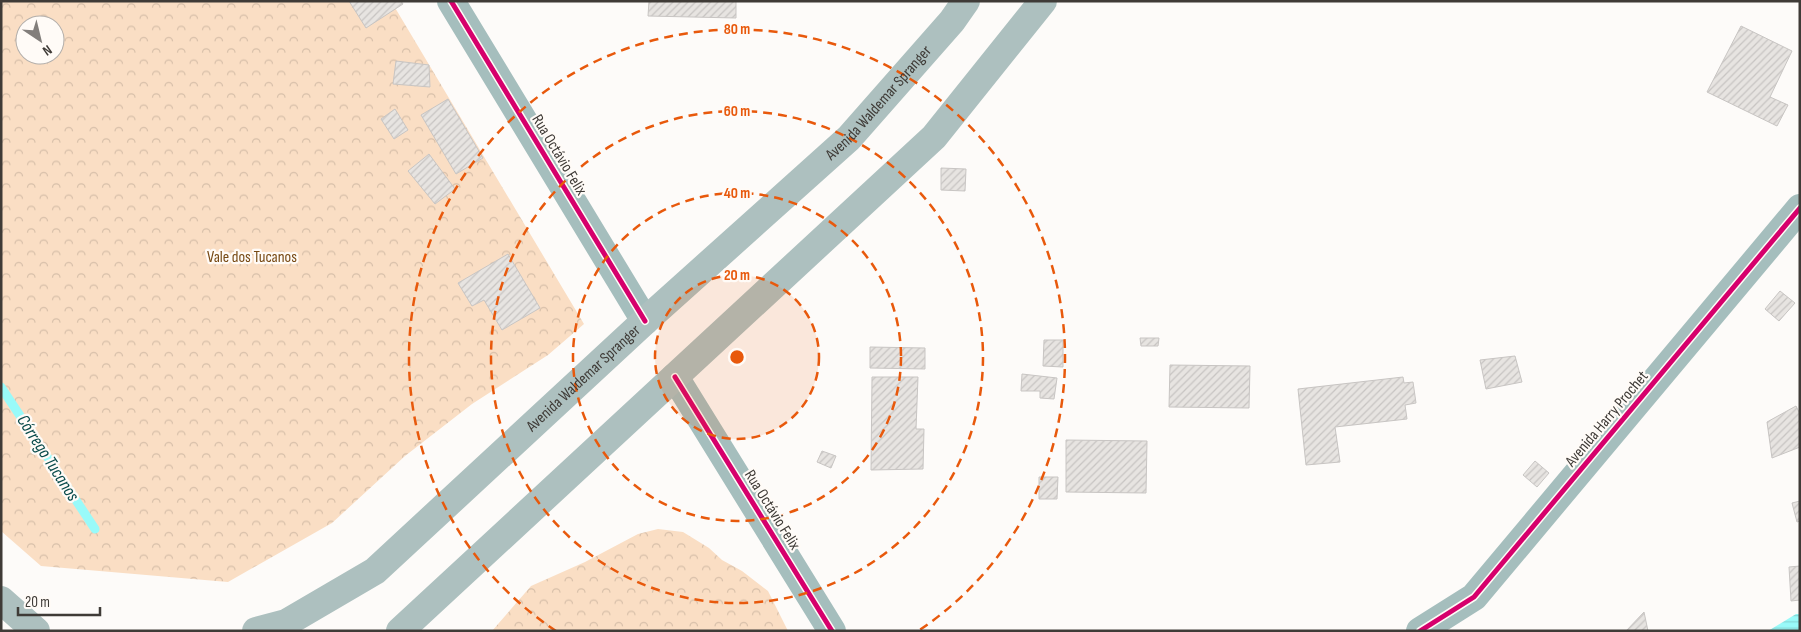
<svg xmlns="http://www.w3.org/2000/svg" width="1801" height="632" font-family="'Sofia Sans Condensed',sans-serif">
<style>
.forest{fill:url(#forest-crowns);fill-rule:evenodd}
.water{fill:url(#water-rules)}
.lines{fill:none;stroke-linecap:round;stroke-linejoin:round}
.stream{stroke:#99faf9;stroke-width:9}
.building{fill:url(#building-hatch);stroke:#c8c5c3}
.minor{stroke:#a5bebd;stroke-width:28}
.major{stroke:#adc0bf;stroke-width:28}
.cycleway-casing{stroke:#fffbf7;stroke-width:8}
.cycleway{stroke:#d6006c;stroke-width:5}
.ring{fill:none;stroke:#e8590c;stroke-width:2.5;stroke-dasharray:9 6}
.labels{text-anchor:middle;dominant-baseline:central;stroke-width:4.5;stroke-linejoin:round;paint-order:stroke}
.street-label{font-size:16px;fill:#3f3b37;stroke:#fffbf7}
.park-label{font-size:16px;fill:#774913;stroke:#fffbf7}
.water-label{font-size:18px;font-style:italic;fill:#094b4b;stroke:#fffbf7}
.centre{fill:#e8590c;stroke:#fffbf7;stroke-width:2.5}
.ring-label{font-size:15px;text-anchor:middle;font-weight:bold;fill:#e8590c;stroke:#fffbf7;stroke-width:4.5;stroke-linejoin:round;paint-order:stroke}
</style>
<defs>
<pattern id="forest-crowns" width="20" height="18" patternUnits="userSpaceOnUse" patternTransform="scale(1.25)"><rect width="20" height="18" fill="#fadec4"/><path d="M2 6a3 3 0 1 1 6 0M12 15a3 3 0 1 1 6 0" fill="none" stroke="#d7bfa9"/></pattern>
<pattern id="water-rules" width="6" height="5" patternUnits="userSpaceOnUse" patternTransform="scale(1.25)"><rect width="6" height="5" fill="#99faf9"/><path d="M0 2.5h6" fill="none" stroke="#85d7d6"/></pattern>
<pattern id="building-hatch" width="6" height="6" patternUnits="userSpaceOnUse" patternTransform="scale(1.25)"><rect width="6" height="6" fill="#e7e4e1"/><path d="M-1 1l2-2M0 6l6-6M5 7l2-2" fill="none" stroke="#c7c4c2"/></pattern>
</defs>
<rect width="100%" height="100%" fill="#fdfbf9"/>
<!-- forest -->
<path class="forest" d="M1,1H391L584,324L548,355L472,404L405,456L332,523L228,582L41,566L1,531ZM25,25H55V55H25Z
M658,529L683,532L709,548L722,560L742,571L768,591L788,631H492L531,586L585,562L638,534Z"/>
<!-- water -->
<path class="water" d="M1796,614H1800V631H1768Z"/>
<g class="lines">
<!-- stream -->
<path class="stream" d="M1,387L95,529"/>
</g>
<!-- building -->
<path class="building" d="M349,1H401L403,4L366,28Z
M649,1H736V18L648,16Z
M1741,26L1792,51L1770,97L1788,105L1777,126L1707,92Z
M396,61L429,65L430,87L393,84Z
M448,99L483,158L456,174L421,115Z
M395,109L408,130L394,139L381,119Z
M429,154L455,189L435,204L408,171Z
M941,168L966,169L965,191L941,190Z
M508,254L540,308L502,330L484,300L472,306L458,283Z
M1780,291L1795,303L1779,321L1765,309Z
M1140,338H1159L1158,346H1141Z
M1044,340H1063V367L1043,366Z
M870,347L925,348V369L870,368Z
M1515,356L1522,382L1486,389L1480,360Z
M1170,365L1250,366L1249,408L1169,407Z
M1022,374L1057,378L1054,399L1040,398V391H1021Z
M872,377H918L916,429H924L923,469L871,470Z
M1403,377L1404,383L1413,382L1416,403L1405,405L1407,419L1335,427L1340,462L1306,465L1298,389Z
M1796,406L1800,414V447L1772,458L1767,422Z
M1066,440L1147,441L1146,493L1066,492Z
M822,451L836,456L831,468L817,462Z
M1535,461L1549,473L1537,487L1523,475Z
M1039,477H1058L1057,499H1039Z
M1800,501V521L1797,522L1792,503Z
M1800,566V600L1791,601L1789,567Z
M1644,612L1648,631H1626Z"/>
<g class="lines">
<!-- minor -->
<path class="minor" d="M451,1L645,321
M675,377L832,631
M1420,631L1474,597L1800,208"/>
<!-- major -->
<g class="major">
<path d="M1,600L36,631"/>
<path id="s1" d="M256,631L286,623L375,571L645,321L849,138L952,21L966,1"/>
<path d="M400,631L934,137L1043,1"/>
</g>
<!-- cycleway casing -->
<g class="cycleway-casing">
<path id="cycleway" d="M451,1L645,321
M675,377L832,631
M1420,631L1474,597L1800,208"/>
</g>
<!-- cycleway -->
<use href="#cycleway" class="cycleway"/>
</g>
<!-- distance rings -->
<circle cx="737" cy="357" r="82" fill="#e8590c" fill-opacity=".12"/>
<g class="ring">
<circle cx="737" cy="357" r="82"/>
<circle cx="737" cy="357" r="164"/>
<circle cx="737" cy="357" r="246"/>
<path d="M556 631A328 328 0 1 1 918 631"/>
</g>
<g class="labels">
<!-- street labels -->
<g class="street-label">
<text stroke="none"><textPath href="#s1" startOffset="822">Avenida Waldemar Spranger</textPath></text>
<text transform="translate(559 155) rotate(59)">Rua Octávio Felix</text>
<text stroke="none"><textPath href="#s1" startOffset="418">Avenida Waldemar Spranger</textPath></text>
<text transform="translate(1607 419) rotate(-50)">Avenida Harry Prochet</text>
<text transform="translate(772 510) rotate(58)">Rua Octávio Felix</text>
</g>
<!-- park labels -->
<g class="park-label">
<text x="252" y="257">Vale dos Tucanos</text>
</g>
<!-- water labels -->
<g class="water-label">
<text transform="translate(48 458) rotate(57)">Córrego Tucanos</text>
</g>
</g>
<circle cx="737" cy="357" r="8" class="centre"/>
<g class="ring-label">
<text x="737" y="34">80 m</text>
<text x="737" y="116">60 m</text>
<text x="737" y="198">40 m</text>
<text x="737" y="280">20 m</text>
</g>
<!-- border -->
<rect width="1801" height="632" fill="none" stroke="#3f3b37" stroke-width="5"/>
<!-- north arrow -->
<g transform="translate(40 40) rotate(145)"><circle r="24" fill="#fffbf7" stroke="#b2aeaa"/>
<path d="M0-4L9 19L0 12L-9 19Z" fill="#827e7b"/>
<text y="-8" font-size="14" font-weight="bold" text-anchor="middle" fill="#3f3b37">N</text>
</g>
<!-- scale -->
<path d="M18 607v8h82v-8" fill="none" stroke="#3f3b37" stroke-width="2.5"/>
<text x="25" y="607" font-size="15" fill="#3f3b37" stroke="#fffbf7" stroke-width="4" paint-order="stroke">20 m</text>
</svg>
